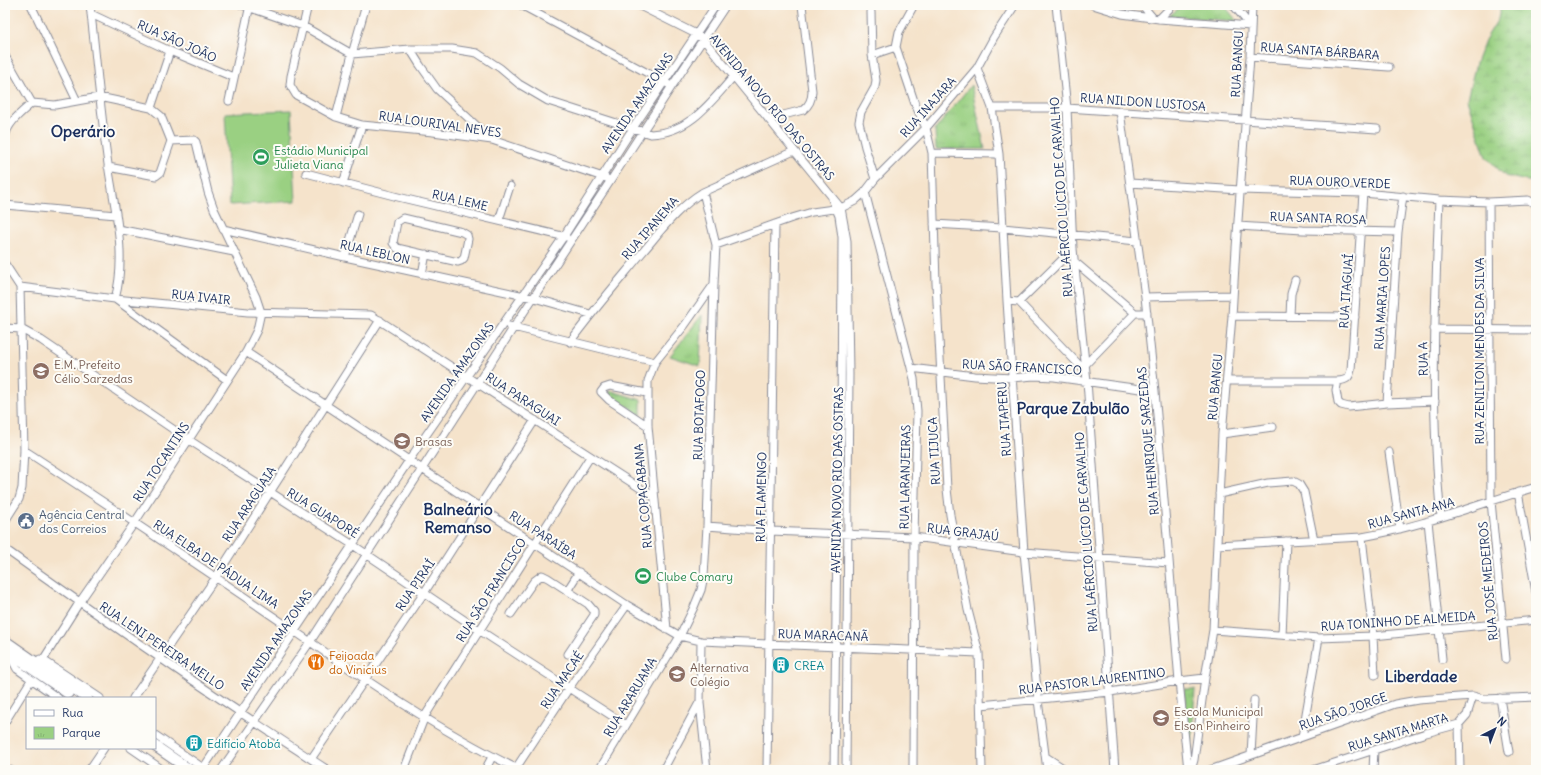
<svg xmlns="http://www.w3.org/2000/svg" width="1541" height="775" font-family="Delius,sans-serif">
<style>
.green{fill:#9ad082;stroke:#5a8070}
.wetland{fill:url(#wetland-marsh);stroke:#5a8070}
.park{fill:url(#park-tufts);stroke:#5a8070}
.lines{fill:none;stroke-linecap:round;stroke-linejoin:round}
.minor-casing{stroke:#888994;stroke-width:9}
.highway-casing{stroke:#888994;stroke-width:12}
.minor{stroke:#fff;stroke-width:7}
.highway{stroke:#fff;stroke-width:10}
.labels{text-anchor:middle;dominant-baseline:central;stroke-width:4;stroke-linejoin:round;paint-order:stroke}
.street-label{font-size:12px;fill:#1b2f5e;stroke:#fdfcf7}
.leisure-label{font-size:12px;fill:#27864d;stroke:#fdfcf7;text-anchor:start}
.education-label{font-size:12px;fill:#785e54;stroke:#fdfcf7;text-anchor:start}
.service-label{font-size:12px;fill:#4e5e75;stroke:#fdfcf7;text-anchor:start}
.food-label{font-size:12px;fill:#c56008;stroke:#fdfcf7;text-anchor:start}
.culture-label{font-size:12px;fill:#0d838f;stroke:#fdfcf7;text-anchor:start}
.district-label{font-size:16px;font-weight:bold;fill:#1b2f5e;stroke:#fdfcf7}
</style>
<defs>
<pattern id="wetland-marsh" width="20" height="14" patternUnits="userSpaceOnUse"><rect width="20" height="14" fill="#9ad082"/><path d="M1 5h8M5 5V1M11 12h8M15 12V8" fill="none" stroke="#84b373"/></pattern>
<pattern id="park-tufts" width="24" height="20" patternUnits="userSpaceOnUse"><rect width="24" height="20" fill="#9ad082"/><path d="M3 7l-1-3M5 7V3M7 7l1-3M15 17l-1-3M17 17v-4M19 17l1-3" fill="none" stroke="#84b373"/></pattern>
</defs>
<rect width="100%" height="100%" fill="#fdfcf7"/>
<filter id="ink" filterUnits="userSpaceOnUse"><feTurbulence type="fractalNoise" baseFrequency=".025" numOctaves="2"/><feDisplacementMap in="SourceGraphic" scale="8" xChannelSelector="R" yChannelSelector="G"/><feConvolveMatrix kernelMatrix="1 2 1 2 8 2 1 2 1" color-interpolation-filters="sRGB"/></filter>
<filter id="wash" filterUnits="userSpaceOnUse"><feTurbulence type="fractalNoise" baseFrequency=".012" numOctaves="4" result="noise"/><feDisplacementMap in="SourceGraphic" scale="16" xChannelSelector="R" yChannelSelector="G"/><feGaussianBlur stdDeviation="0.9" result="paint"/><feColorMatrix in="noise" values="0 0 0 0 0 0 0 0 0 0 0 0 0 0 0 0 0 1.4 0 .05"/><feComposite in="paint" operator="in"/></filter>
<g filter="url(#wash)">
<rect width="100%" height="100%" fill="#f5e3cb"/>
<!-- green -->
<path class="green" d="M291,110L296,201L230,205L225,113Z"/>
<!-- wetland -->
<path class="wetland" d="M1501,5H1536V181H1527L1505,176L1486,157L1467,99L1476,63L1485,40L1498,19Z"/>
<!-- park -->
<path class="park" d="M1183,5H1224L1237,21L1169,16Z
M971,85L985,149H936L935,130Z
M702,315L700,366L670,356Z
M612,391L641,400V415L611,396L609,392Z
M1184,689H1195L1191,753Z"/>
</g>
<g filter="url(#ink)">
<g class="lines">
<!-- minor casing -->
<g class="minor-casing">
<path id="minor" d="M31,5L77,101
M90,5C96,56 100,106 107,157C113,204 128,252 115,299L227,380
M242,5L303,26L352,54L410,49H452L477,53L500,68L519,84L548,101L651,134C689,133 711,102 734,76
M308,5L291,76L290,85L296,95L336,117L362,125L433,132L492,140L606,178
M521,5L668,84
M638,5L696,34L704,40L841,208L847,241L849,374L846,770
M914,5L899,32L896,47L915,104L926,128L932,153L936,283L947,489L950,515L968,610L979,653L982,770
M1056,5L1067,108L1073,249L1087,381L1115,770
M1093,5L1122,14L1159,19L1251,26
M1142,5L1153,18
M1233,5L1251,26
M871,12L872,55L876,80L875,87L861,112L859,122L865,147L875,179
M91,14L170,51L233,77
M1159,19L1173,5
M410,49L420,65L437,89L492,140
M872,55L896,47
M5,56L32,103
M1250,57L1389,67
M977,68L992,108L999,154L1007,301L1024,552L1038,700L1047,770
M229,101L250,5
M992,108H1067L1377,129
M1120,111L1145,297L1155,391L1179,681L1188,770
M336,117L352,54L366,5
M768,119L803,110C810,105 812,99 812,91L802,5
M5,137C8,122 21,113 32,103L55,105L99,97L151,108
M932,153L999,154
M108,167L156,176L160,173L171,141L161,116L151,108L170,51
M306,173L398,197L566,237
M343,183L362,125
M1130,183L1240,190L1363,193L1439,200L1489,202L1528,200L1536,204
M865,192L914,379L917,411L914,537L913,770
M832,199L839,216L842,237L841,437L837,534L834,770
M1439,200C1435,306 1430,411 1441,517
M1489,202L1491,501L1506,659
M5,205L116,215
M403,218L462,232L467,235L468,239L464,258L461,261L458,262L397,248L393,243L397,222Z
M499,220L510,186
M934,224L1003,228L1137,241
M1238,226L1303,230L1398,232
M118,229L234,252
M223,229L345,257L534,298L590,314
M716,245L792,218L812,212L841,208L855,201L865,192L875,179L926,128L977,68L994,37L1015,5
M345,257L358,214
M1075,262L1135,313H1147
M5,264L20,287L24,450L22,488L19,499L5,521
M422,274L426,254
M20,287L115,299L248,312L371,315L654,497
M1145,297L1233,295
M1007,301L1019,302L1085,371
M1019,302L1073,249
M1232,316L1355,317
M1290,316L1291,294L1295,280
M509,326L655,362
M5,328L21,329L41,340L189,440L353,545L479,630L626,725
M1434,329L1536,330
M570,342C592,312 617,283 641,254C660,232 678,207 703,192L794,151
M246,352L627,605L680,636L701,641L979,653
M1085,365L1135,313
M911,368L975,376L1012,378L1034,376L1054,377L1155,391
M1227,381H1338L1336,390L1338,402L1341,405L1349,407L1387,403L1435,401
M1338,381C1346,380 1349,379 1351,370L1363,193
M647,393L610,386L604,388L601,392L609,400L648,426
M1387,403L1398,232L1403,196
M1222,434L1273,427
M24,450C115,509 204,569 293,630C365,680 441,732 520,770
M1389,452L1400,529
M1518,492L1536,592
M1219,494L1268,483L1293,481L1299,484L1304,492L1314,540
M1428,521L1442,659
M707,526L771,531L914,537L1024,552L1169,563
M1362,537L1373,636L1375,675
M1217,545L1362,537C1421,527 1478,504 1536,487
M5,549C111,625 219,700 328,770
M567,591L579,572
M511,614L534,581L542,575L548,578L588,604L594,611V615L568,654
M667,629L648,426V381L655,362L685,325L714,284
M1213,630L1319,638L1373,636L1536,620
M1282,635L1286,541
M701,641L700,703L707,770
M8,652L17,669L58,698
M40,659L43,660L100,698
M43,660L79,603L135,522L246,352L257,330L261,312L256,297L214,209L208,192L196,142L194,140L171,141
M133,698L216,577L380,320
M1500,698L1509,752
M981,705L1110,692L1179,681L1205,678
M5,722L31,680
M1459,724L1460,770
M155,735L203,768
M1302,737L1319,638
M131,748L163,770
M1251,755L1254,700
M1046,757L1066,770
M311,759L424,593L535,420
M5,768L10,770
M516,768L569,688L627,605
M89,770L104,748
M202,770L422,441L564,236L633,128L716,5
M221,770L310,642L514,327L611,180L672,86L726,5
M404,770L425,716L590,457
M485,770L492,757
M599,770L680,636L694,607L701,590L704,576L707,526L714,284L716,245L703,192
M663,770L699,703
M767,770L775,224
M1191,770L1194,760L1205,678L1213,630L1222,434L1232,316L1236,248L1250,57L1252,5
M1210,770L1395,704L1418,700L1473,696L1484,699L1536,697
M1313,770L1426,733L1459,724L1467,715L1473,696
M1373,770L1374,750"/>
</g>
<!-- highway casing -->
<g class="highway-casing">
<path id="highway" d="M5,641L87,698
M5,650L68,693
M155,746L190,770"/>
</g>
<!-- minor -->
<use href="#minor" class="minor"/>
<!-- highway -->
<use href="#highway" class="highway"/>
</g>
</g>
<!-- icons -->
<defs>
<g id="stadium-disc" transform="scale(0.9)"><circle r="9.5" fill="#2e9e5b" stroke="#fdfcf7"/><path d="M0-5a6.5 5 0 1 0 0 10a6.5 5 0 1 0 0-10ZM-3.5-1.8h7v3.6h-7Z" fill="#fff"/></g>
<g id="school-disc" transform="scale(0.9)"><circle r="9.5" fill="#8d6e63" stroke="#fdfcf7"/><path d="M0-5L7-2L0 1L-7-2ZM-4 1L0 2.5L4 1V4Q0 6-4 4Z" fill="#fff"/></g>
<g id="civic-disc" transform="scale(0.9)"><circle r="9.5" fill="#5c6f8a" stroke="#fdfcf7"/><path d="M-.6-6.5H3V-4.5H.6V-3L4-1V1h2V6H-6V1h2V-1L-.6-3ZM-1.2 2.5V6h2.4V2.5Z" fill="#fff"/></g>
<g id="restaurant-disc" transform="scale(0.9)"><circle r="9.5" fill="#e8710a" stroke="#fdfcf7"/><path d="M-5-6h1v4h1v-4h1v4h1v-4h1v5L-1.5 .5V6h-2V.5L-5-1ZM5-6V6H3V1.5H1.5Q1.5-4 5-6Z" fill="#fff"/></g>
<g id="building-disc" transform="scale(0.9)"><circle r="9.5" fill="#0f9aa8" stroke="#fdfcf7"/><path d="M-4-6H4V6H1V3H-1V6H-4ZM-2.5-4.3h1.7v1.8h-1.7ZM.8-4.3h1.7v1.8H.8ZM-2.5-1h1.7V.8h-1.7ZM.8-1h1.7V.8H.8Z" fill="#fff"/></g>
</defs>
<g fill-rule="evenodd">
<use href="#stadium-disc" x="261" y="157"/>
<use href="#school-disc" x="41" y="371"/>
<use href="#school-disc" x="402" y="441"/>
<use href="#civic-disc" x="26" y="521"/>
<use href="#stadium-disc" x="643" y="576"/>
<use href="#restaurant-disc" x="316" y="662"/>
<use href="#building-disc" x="781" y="665"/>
<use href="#school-disc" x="677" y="674"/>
<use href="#school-disc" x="1161" y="718"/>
<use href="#building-disc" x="194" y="743"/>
</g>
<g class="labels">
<!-- street labels -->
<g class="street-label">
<text transform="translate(177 41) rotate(24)">RUA SÃO JOÃO</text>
<text transform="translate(1320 51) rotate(4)">RUA SANTA BÁRBARA</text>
<text transform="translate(1237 64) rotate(-87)">RUA BANGU</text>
<text transform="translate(1143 102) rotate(4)">RUA NILDON LUSTOSA</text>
<text transform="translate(637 103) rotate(-56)">AVENIDA AMAZONAS</text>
<text transform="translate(772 107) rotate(50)">AVENIDA NOVO RIO DAS OSTRAS</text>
<text transform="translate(928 107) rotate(-48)">RUA INAJARA</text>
<text transform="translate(440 124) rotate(8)">RUA LOURIVAL NEVES</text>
<text transform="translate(1340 182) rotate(2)">RUA OURO VERDE</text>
<text transform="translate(1061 197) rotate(-94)">RUA LAÉRCIO LÚCIO DE CARVALHO</text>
<text transform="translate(460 200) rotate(13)">RUA LEME</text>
<text transform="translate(1318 218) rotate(2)">RUA SANTA ROSA</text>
<text transform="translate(650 228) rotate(-49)">RUA IPANEMA</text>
<text transform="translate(375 252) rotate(13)">RUA LEBLON</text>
<text transform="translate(1346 291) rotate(-86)">RUA ITAGUAÍ</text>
<text transform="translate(201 297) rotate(6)">RUA IVAIR</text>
<text transform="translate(1382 298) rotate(-86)">RUA MARIA LOPES</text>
<text transform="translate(1479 351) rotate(-90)">RUA ZENILTON MENDES DA SILVA</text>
<text transform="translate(1423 359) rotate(-91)">RUA A</text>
<text transform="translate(1022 367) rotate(3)">RUA SÃO FRANCISCO</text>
<text transform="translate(457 372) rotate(-55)">AVENIDA AMAZONAS</text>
<text transform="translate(1215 387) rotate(-85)">RUA BANGU</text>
<text transform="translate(523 399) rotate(33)">RUA PARAGUAI</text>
<text transform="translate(699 415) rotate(-88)">RUA BOTAFOGO</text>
<text transform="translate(1004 419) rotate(-94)">RUA ITAPERU</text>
<text transform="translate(1148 441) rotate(-95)">RUA HENRIQUE SARZEDAS</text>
<text transform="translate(934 451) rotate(-93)">RUA TIJUCA</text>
<text transform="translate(161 462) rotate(-57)">RUA TOCANTINS</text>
<text transform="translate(905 477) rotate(-89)">RUA LARANJEIRAS</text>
<text transform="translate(837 480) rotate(-89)">AVENIDA NOVO RIO DAS OSTRAS</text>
<text transform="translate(643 496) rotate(-95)">RUA COPACABANA</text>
<text transform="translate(761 497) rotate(-89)">RUA FLAMENGO</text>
<text transform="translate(249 504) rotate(-57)">RUA ARAGUAIA</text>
<text transform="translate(323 513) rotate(32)">RUA GUAPORÉ</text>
<text transform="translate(1411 513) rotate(-15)">RUA SANTA ANA</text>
<text transform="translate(963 532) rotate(7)">RUA GRAJAÚ</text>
<text transform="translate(1086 532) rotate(-94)">RUA LAÉRCIO LÚCIO DE CARVALHO</text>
<text transform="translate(543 535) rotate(33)">RUA PARAÍBA</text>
<text transform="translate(216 564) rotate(34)">RUA ELBA DE PÁDUA LIMA</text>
<text transform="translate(1488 581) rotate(-95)">RUA JOSÉ MEDEIROS</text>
<text transform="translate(415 585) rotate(-56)">RUA PIRAÍ</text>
<text transform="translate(491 590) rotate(-58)">RUA SÃO FRANCISCO</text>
<text transform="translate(1398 621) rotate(-4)">RUA TONINHO DE ALMEIDA</text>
<text transform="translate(823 635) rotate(2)">RUA MARACANÃ</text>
<text transform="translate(276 640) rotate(-56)">AVENIDA AMAZONAS</text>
<text transform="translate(162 646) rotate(34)">RUA LENI PEREIRA MELLO</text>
<text transform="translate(562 680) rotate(-56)">RUA MACAÉ</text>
<text transform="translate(1092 681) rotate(-7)">RUA PASTOR LAURENTINO</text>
<text transform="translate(630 697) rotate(-59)">RUA ARARUAMA</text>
<text transform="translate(1343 711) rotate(-19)">RUA SÃO JORGE</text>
<text transform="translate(1398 732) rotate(-17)">RUA SANTA MARTA</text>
</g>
<!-- leisure labels -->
<g class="leisure-label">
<text x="274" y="150">Estádio Municipal<tspan x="274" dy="14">Julieta Viana</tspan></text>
<text x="656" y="576">Clube Comary</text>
</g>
<!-- education labels -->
<g class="education-label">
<text x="54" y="364">E.M. Prefeito<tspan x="54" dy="14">Célio Sarzedas</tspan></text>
<text x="415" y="441">Brasas</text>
<text x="690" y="667">Alternativa<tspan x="690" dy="14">Colégio</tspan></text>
<text x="1174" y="711">Escola Municipal<tspan x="1174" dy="14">Elson Pinheiro</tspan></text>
</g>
<!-- service labels -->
<g class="service-label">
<text x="39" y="514">Agência Central<tspan x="39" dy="14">dos Correios</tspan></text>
</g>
<!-- food labels -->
<g class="food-label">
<text x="329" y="655">Feijoada<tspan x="329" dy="14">do Vinicius</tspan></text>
</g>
<!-- culture labels -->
<g class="culture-label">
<text x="794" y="665">CREA</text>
<text x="207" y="743">Edifício Atobá</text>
</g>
<!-- district labels -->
<g class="district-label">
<text x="83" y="131">Operário</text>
<text x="1073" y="408">Parque Zabulão</text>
<text x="458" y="509">Balneário<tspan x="458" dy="18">Remanso</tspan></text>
<text x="1421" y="676">Liberdade</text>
</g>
</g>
<!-- margin -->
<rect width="1541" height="775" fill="none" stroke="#fdfcf7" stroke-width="20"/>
<!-- legend -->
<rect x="26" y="697" width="130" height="52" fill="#fdfcf7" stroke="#a3aaba"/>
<rect x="34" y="710" width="20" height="6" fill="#ffffff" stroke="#a3aaba"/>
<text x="62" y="717" font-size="12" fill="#1b2f5e">Rua</text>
<rect x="34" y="727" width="20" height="12" fill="url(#park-tufts)" stroke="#a3aaba"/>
<text x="62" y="737" font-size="12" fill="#1b2f5e">Parque</text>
<!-- north arrow -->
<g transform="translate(1495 729) rotate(42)" stroke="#fdfcf7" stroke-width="3" paint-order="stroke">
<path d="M0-3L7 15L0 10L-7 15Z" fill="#1b2f5e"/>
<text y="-6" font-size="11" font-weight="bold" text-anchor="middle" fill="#1b2f5e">N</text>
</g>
</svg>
